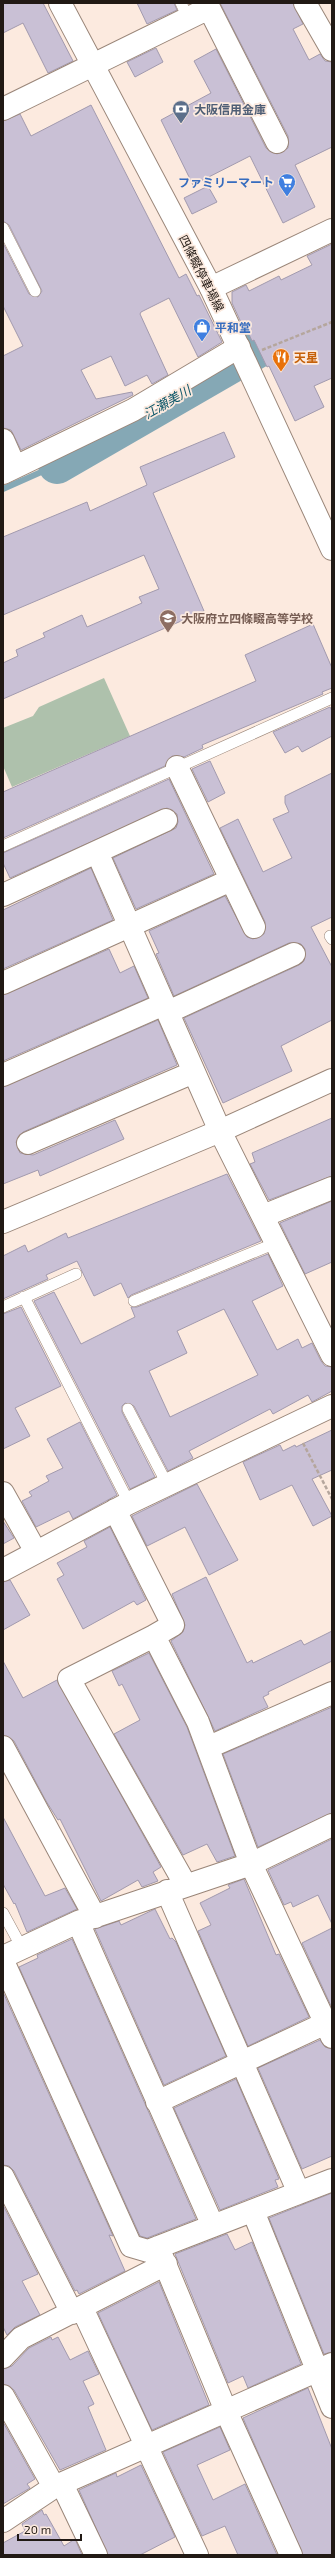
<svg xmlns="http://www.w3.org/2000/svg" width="335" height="2558" font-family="'Exo 2','Noto Sans JP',sans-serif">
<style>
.green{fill:#aec1ac}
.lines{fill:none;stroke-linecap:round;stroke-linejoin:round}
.stream{stroke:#85a8b5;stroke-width:6}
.river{stroke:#85a8b5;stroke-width:38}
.building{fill:#c9c0d5;stroke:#a29aae;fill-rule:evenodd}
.service-casing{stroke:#9a8679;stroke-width:12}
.minor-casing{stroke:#9a8679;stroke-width:24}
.tertiary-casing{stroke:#9a8679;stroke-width:24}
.secondary-casing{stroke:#9a8679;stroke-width:24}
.path{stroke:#b5a69d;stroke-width:2.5;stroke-dasharray:4 2;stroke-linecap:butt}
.service{stroke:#fff;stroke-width:11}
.minor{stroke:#fff;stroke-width:22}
.tertiary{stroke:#fff;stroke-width:22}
.secondary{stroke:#fff;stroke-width:22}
.labels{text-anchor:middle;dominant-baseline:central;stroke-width:3.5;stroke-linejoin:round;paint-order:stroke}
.service-label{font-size:12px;font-weight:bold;fill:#4e5e75;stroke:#fceadf;text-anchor:start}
.shop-label{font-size:12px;font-weight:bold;fill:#366cbe;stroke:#fceadf;text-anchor:end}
.street-label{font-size:12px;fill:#211914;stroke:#fceadf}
.food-label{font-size:12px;font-weight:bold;fill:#c56008;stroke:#fceadf;text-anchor:start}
.education-label{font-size:12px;font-weight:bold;fill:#785e54;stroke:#fceadf;text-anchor:start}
.water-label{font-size:13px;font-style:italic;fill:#0a5568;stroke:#fceadf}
</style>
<rect width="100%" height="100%" fill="#fceadf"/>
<!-- green -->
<path class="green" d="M104,678L130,736L12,787L3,766V728L33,716L39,707Z"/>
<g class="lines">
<!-- stream -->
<path class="stream" d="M3,489L57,465"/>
<!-- river -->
<path class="river" d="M57,465L270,342L332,317"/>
</g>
<!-- building -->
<path class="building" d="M3,3H43L73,61L48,73L23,23L3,33Z
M137,3H174L177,10L147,24Z
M220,3H293L303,24L293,29L309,60L320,54L325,61L332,62V147L295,165L315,207L283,223L250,156L193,185L161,120L211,93L194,61L216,49L266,148L277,154L288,148V136Z
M156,48L163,62L135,77L127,62Z
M91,105L179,278L186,274L197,296L199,295L222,342L198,357L169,298L141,312L140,314L168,375L152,384L147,375L125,386L111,356L81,370L96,399L132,392L133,395L21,450L11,430L3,428V356L23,346L3,306V243L29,294L38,297L42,291L9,225L3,221V121L20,114L31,136Z
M208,186L217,202L192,214L184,198Z
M332,244V378L314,386L324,407L295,421L269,366L267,367L254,340L252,341L248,332L246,333L232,303V292L246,285L249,291L279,276L281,280L312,265L307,256Z
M224,432L235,457L153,493L204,611L3,699V663L18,656L16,650L45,637L43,633L82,615L87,627L142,603L139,597L159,589L144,555L3,615V537L87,502L90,511L147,485L140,467Z
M313,624L332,668V688L322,692L323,694L202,745L203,748L184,757L172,756L165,766L3,838V792L256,681L245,655Z
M330,707L332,711V736L302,752L298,746L285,753L273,732Z
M210,761L225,793L208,802L192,769Z
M332,773V917L311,927L332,967V1020L281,1046L292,1071L223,1103L184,1018L299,965L304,961L305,949L301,944L289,943L174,996L156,954L159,953L149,931L225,896L247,937L253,939L264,934L265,922L220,828L238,819L263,872L292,858L273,819L289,812L285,803V796Z
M169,779L214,874L136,909L113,858L176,828L178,822L177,814L167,808L10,878L3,863V853Z
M91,868L113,920L3,969V910Z
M109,949L120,973L134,966L148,998L3,1061V995Z
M158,1020L177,1065L23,1132L16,1142L20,1153L33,1155L115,1120L124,1139L40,1176L38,1170L3,1184V1087Z
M332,1118V1176L269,1200L250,1164L255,1162L252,1153Z
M227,1174L261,1241L131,1295L128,1298L121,1283L94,1296L77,1261L46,1275L48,1279L3,1299V1256L25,1245L28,1252L66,1233L68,1238Z
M332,1201V1262L305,1274L280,1223Z
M268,1254L283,1286L252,1301L277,1350L298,1339L302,1348L312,1343L321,1361L325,1366L332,1367V1391L312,1402L308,1395L273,1414L270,1409L189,1451L193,1458L168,1471L134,1406L125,1403L122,1406V1412L155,1477L130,1489L34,1301L54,1292L81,1344L135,1317L131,1307H137ZM224,1309L258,1375L170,1417L149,1371L187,1353L177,1331Z
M21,1307L61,1386L15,1408L30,1436L3,1449V1314Z
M80,1422L117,1495L73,1519L69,1511L36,1527L22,1501L32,1496L29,1492L49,1481L46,1476L63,1468L47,1439Z
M332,1430V1470L312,1479L332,1516L313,1526L292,1485L260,1500L243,1462L280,1445L283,1451L295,1445L296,1447Z
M197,1484L238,1560L209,1575L185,1527L147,1546L132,1516Z
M3,1521L14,1538L3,1544Z
M110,1527L146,1600L137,1605L134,1601L83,1629L57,1579L64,1575L57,1563L87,1547L84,1541Z
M206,1577L247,1663L252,1660L253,1663L301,1640L304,1645L332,1631V1661L268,1692L269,1694L263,1697L268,1707L215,1731L171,1641L183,1632L185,1625L172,1594Z
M10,1580L30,1615L3,1630V1582Z
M149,1653L187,1727L235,1856L217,1862L207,1844L183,1855L114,1734L140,1720L122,1684L119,1686L112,1671Z
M3,1661L23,1698L57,1680L161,1867L153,1872L158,1881L142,1887L138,1880L101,1901L60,1819L58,1820L46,1801L14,1741L3,1735Z
M332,1707V1813L258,1847L223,1754Z
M3,1817L45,1896L65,1888L77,1909L27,1932L15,1903L14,1904L3,1884Z
M332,1839V1924L318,1895L293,1907L291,1902L284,1905L268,1870Z
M244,1879L276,1955L279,1954L309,2017L248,2046L198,1931L211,1925L200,1903L230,1888L228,1885Z
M155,1909L170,1939L172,1938L176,1942L226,2056L164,2085L95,1929L119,1921L121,1925Z
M332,1928V2008L302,1943Z
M72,1939L196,2219L147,2238L140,2236L19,1967L38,1958L37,1955Z
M3,1992L113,2236L109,2235L125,2271L79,2294L77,2290L75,2291L14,2171L9,2166L3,2165Z
M320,2040L325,2047L332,2049V2156L302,2169L258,2068Z
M236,2079L279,2179L275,2180L278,2187L220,2210L174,2108Z
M332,2193V2352L324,2354L269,2218Z
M3,2205L38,2274L22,2281L40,2315L15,2327L7,2335L3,2327Z
M227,2234L235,2250L252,2242L301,2364L248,2388L243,2376L228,2383L175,2254Z
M159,2282L209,2405L152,2430L98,2313Z
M51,2337L52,2340L58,2337L70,2360L88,2351L99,2374L83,2381L94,2404L88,2407L106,2450L60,2470L14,2390L3,2384V2369L12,2366L29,2348Z
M308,2388L332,2449V2555H303L243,2418Z
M3,2422L35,2479L27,2484L30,2488L3,2504Z
M220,2427L230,2450L197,2465L213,2500L245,2484L277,2555H238L225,2526L202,2536L163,2452Z
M141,2465L175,2537L140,2555H108L79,2490L116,2473L117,2477Z
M42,2510L44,2515L46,2514L64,2546L75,2539L82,2555H3V2543L25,2531L22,2524Z"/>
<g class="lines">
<!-- service casing -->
<g class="service-casing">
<path id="service" d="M181,3L188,18
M3,228L35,291
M3,846L332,698
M330,936L332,939
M24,1297L129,1503
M134,1301L276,1243
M3,1307L76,1274
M128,1409L167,1484
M3,1913L22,1948"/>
</g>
<!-- minor casing -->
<g class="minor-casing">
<path id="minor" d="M305,3L332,50
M3,109L209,8L277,142
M211,288L332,230
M3,440L15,467
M3,473L133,410L239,347
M177,767L254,927
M97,852L220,1131L332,1355
M3,895L166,820
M3,983L231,880
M168,1012L294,954
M3,1075L164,1004
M28,1143L194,1072
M263,1216L332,1188
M3,1493L36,1552
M115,1510L173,1625L154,1636L198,1722L251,1864L332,2037
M3,1570L129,1503L332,1406
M154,1636L69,1679L185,1884
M3,1747L95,1917
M209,1747L332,1693
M167,1891L299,2193
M78,1922L213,2226
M3,1957L78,1922L251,1864L332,1825
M3,1961L131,2246L148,2251L332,2180
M157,2102L326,2023
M3,2177L72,2313
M253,2211L332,2407
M158,2247L226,2411L291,2555
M82,2308L197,2555
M3,2357L21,2338L166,2264
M3,2396L54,2487
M62,2484L96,2555
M3,2521L54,2487L332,2364"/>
</g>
<!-- tertiary casing -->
<g class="tertiary-casing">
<path id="tertiary" d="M3,1222L220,1131L332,1080"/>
</g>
<!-- secondary casing -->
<g class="secondary-casing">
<path id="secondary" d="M60,3L211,288L332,549"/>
</g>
<!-- path -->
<path class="path" d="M262,350L332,322
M303,1443L332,1499"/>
<!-- service -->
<use href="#service" class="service"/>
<!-- minor -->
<use href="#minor" class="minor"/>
<!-- tertiary -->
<use href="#tertiary" class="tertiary"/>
<!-- secondary -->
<use href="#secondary" class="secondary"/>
</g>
<!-- icons -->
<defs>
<g id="bank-pin" transform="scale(0.9)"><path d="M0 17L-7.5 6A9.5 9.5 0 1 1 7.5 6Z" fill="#5c6f8a" stroke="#fceadf"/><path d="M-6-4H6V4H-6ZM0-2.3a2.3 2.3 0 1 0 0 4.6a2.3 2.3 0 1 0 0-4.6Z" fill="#fff"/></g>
<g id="supermarket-pin" transform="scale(0.9)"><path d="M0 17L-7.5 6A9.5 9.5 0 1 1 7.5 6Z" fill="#3f7fe0" stroke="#fceadf"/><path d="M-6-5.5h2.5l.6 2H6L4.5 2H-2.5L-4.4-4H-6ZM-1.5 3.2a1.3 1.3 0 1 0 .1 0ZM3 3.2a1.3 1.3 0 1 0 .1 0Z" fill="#fff"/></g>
<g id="shop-pin" transform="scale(0.9)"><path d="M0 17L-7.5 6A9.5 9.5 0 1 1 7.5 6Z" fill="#3f7fe0" stroke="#fceadf"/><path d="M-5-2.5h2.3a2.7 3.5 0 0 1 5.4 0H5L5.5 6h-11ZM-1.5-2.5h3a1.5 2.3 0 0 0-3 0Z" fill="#fff"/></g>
<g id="restaurant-pin" transform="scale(0.9)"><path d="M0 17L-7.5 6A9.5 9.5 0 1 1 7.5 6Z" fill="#e8710a" stroke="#fceadf"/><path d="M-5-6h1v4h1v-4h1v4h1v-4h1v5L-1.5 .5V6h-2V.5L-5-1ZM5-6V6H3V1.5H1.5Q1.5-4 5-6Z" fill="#fff"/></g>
<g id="school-pin" transform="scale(0.9)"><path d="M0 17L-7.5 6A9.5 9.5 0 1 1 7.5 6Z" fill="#8d6e63" stroke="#fceadf"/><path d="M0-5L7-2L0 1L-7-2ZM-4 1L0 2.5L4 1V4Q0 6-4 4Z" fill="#fff"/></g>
</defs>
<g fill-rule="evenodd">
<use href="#bank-pin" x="181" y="109"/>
<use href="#supermarket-pin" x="287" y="182"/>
<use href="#shop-pin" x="202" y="327"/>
<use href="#restaurant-pin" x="281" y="357"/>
<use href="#school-pin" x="168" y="618"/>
</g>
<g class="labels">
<!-- service labels -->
<g class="service-label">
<text x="194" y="109">大阪信用金庫</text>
</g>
<!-- shop labels -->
<g class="shop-label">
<text x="274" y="182">ファミリーマート</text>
<text x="215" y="327" text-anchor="start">平和堂</text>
</g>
<!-- street labels -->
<g class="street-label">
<text transform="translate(202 273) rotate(63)">四條畷停車場線</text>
</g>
<!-- food labels -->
<g class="food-label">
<text x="294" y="357">天星</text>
</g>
<!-- education labels -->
<g class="education-label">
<text x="181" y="618">大阪府立四條畷高等学校</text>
</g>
<!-- water labels -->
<g class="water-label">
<text transform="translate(167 402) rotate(-30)">江瀬美川</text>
</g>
</g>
<!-- border -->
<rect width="335" height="2558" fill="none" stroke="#211914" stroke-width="8"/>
<!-- scale -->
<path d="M18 2534v6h63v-6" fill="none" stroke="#211914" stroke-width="2"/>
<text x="24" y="2534" font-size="12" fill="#211914" stroke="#fceadf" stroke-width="3" paint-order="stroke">20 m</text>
</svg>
